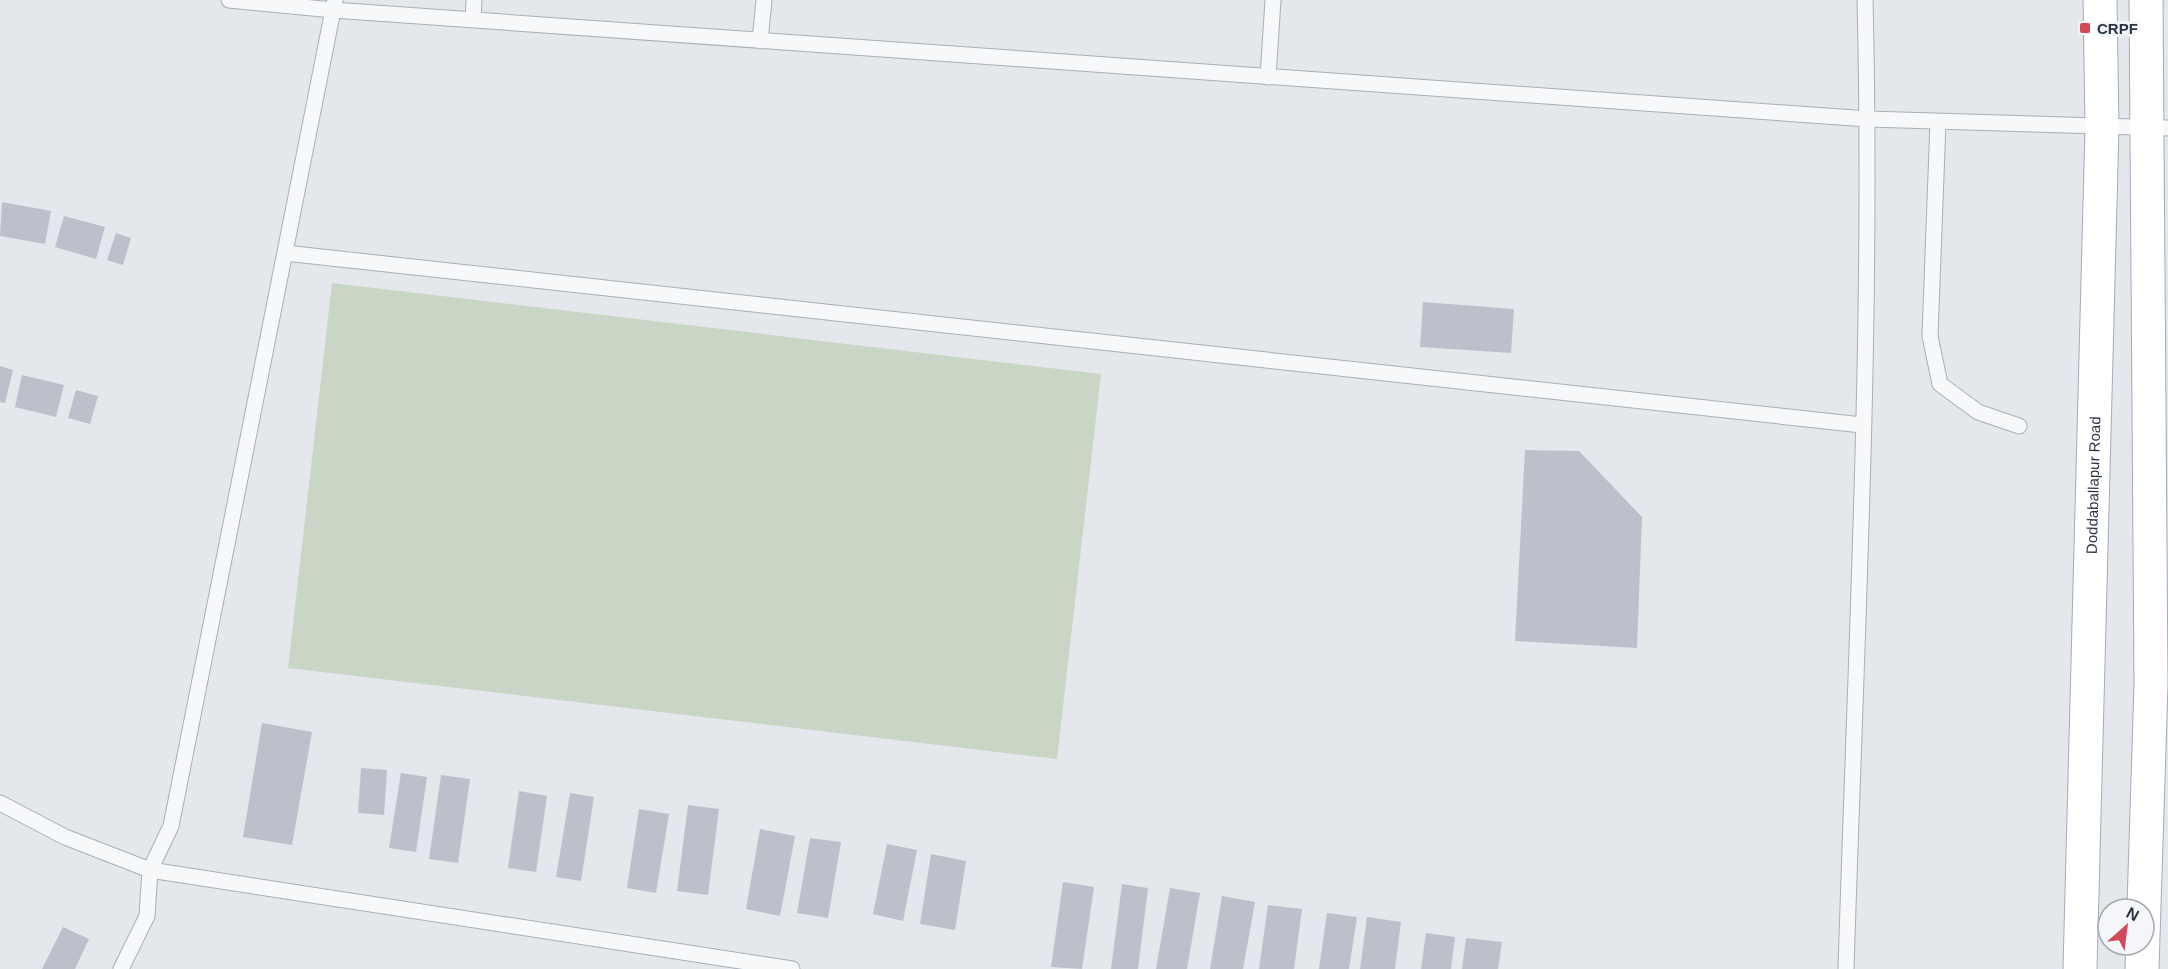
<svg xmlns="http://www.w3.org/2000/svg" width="2168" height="969" font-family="Helvetica,sans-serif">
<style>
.green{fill:#c9d6c5}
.building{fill:#bbc0ca}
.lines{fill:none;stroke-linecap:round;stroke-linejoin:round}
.service-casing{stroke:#a9aeb7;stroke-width:17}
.primary-casing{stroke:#a3abb8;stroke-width:35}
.service{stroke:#f7f8fa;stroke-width:15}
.primary{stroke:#fff;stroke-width:33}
.poi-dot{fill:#d1495b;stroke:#f4f6f9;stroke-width:2}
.labels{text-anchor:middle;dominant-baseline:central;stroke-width:6;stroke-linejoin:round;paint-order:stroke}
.poi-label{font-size:15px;font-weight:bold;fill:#2b3445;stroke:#f4f6f9;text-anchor:start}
.street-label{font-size:15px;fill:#2b3445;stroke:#f4f6f9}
</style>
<rect width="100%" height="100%" fill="#e4e7ec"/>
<!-- green -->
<path class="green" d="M332,283L1101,374L1057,759L288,668Z"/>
<!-- building -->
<path class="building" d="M2,202L51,211L45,244L0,236Z
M64,216L105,227L96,259L55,247Z
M116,233L131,238L123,265L107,260Z
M1423,302L1514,309L1511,353L1420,347Z
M0,366L13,370L5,403L0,402Z
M22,375L64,385L56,417L15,407Z
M76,390L98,396L90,424L68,418Z
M1525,450L1579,451L1642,517L1637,648L1515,641Z
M262,723L312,732L292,845L243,837Z
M361,768L387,770L384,815L358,813Z
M401,773L427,777L416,852L389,848Z
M441,775L470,779L458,863L429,859Z
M519,791L547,796L536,872L508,868Z
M570,793L594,797L581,881L556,877Z
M688,805L719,809L708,895L677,891Z
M639,809L669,814L656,893L627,888Z
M760,829L795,836L780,916L746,909Z
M810,838L841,842L828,918L797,913Z
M887,844L917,850L903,921L873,914Z
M931,854L966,861L955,930L920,924Z
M1063,882L1094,887L1082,969L1051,967Z
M1122,884L1148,888L1138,969H1111Z
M1170,888L1200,893L1187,969H1156Z
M1222,896L1255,902L1243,969H1210Z
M1268,905L1302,909L1294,969H1259Z
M1327,913L1357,917L1349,969H1319Z
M1367,917L1401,922L1395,969H1360Z
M63,927L89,939L75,969H42Z
M1426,933L1455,937L1451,969H1421Z
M1466,938L1502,942L1498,969H1462Z"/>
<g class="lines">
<!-- service casing -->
<g class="service-casing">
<path id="service" d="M229,0L333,10L1868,119L2168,128
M473,20L474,0
M760,41L764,0
M1268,77L1273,0
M1938,122L1930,336L1940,384L1978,412L2019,426
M285,253L1862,425
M0,803L65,837L150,870L792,969
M121,969L147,916L150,870L171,826L335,0
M1846,969C1856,646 1873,323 1865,0"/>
</g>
<!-- primary casing -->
<g class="primary-casing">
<g id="primary">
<path id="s1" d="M2080,969L2102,127L2100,0"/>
<path d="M2142,969L2151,684L2146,0"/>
</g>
</g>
<!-- service -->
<use href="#service" class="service"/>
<!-- primary -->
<use href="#primary" class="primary"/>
</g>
<!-- markers -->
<rect class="poi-dot" x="2079" y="22" width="12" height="12" rx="3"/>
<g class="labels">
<!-- poi labels -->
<g class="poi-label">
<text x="2097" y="28">CRPF</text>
</g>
<!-- street labels -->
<g class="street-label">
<text stroke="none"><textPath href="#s1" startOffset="484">Doddaballapur Road</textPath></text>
</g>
</g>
<!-- north arrow -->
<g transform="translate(2126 927) rotate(28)"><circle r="28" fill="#f4f6f9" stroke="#a4a8b1" stroke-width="1.5"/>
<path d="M0-4.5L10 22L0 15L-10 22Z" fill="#d1495b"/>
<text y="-9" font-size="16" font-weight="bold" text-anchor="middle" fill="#2b3445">N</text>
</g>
</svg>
